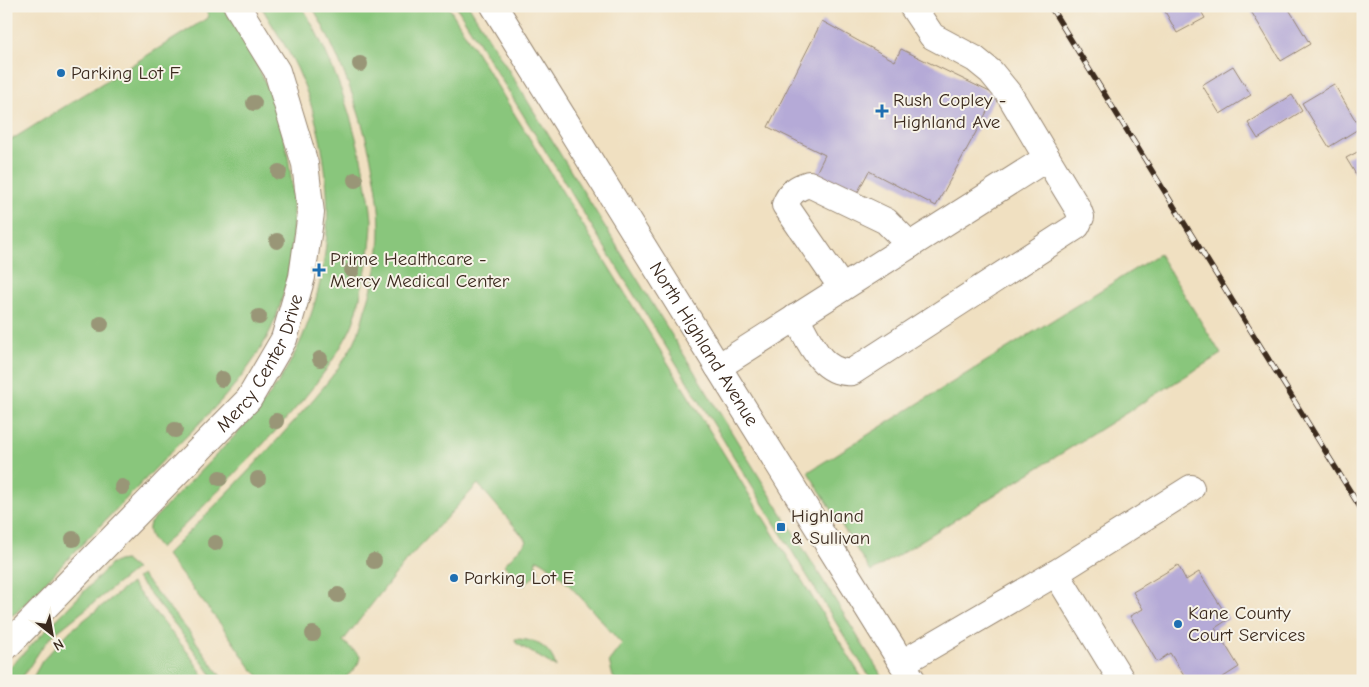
<svg xmlns="http://www.w3.org/2000/svg" width="1369" height="687" font-family="'Comic Neue',sans-serif">
<style>
.green{fill:#89c67b;stroke:#62784c}
.building{fill:#b5aad7}
.lines{fill:none;stroke-linecap:round;stroke-linejoin:round}
.minor-casing{stroke:#968570;stroke-width:28}
.minor{stroke:#fff;stroke-width:26}
.rail-casing{stroke:#3b2a1e;stroke-width:5.5}
.rail{stroke:#f7f3e8;stroke-width:4;stroke-dasharray:11;stroke-linecap:butt}
.tree{fill:#999677}
.poi-dot{fill:#1f6fb2;stroke:#f7f3e8;stroke-width:2}
.labels{text-anchor:middle;dominant-baseline:central;stroke-width:4;stroke-linejoin:round;paint-order:stroke}
.poi-label{font-size:19px;fill:#3b2a1e;stroke:#f7f3e8;text-anchor:start}
.street-label{font-size:19px;fill:#3b2a1e;stroke:#f7f3e8}
</style>
<rect width="100%" height="100%" fill="#f7f3e8"/>
<filter id="ink" filterUnits="userSpaceOnUse"><feTurbulence type="fractalNoise" baseFrequency=".02" numOctaves="2"/><feDisplacementMap in="SourceGraphic" scale="10" xChannelSelector="R" yChannelSelector="G"/><feConvolveMatrix kernelMatrix="1 2 1 2 8 2 1 2 1" color-interpolation-filters="sRGB"/></filter>
<filter id="wash" filterUnits="userSpaceOnUse"><feTurbulence type="fractalNoise" baseFrequency=".0096" numOctaves="4" result="noise"/><feDisplacementMap in="SourceGraphic" scale="20" xChannelSelector="R" yChannelSelector="G"/><feGaussianBlur stdDeviation="1.12" result="paint"/><feColorMatrix in="noise" values="0 0 0 0 0 0 0 0 0 0 0 0 0 0 0 0 0 1.4 0 .05"/><feComposite in="paint" operator="in"/></filter>
<g filter="url(#wash)">
<rect width="100%" height="100%" fill="#f0e0c1"/>
<!-- green -->
<path class="green" d="M206,6H219C237,17 266,83 274,104C299,170 301,264 271,329C249,377 210,412 174,449C122,504 69,557 17,612L6,619V143L209,17L206,10Z
M261,6H302C332,58 352,113 364,172C367,188 371,204 372,220C372,243 367,265 362,287C359,302 356,320 348,334C322,383 281,426 242,466C215,494 189,523 159,548C153,540 146,534 150,523C172,500 194,478 216,455C238,433 260,410 277,384C339,291 342,169 297,68C287,47 273,27 261,6Z
M312,6H448L864,681H617L613,677L609,661L622,644C606,627 556,565 537,559L535,563L539,571L524,586L504,565L527,541L478,484L405,562L343,641L360,656C360,666 349,674 343,680L264,681L251,668L222,626L166,555C207,514 248,473 287,429C311,402 336,375 354,343C359,333 362,321 365,310C374,284 380,257 380,229C379,157 347,68 312,6Z
M456,6H469L885,681H872Z
M1159,254L1221,354L871,572L808,472Z
M125,560L136,569L52,636L41,649L20,681H6V671L111,564L118,561Z
M142,575L190,633L224,681H216L177,627L137,578Z
M131,583L189,654L207,681H31L42,661L70,631Z
M515,639C535,639 551,647 556,667L516,643Z"/>
<g id="blocks">
<!-- building -->
<path class="building" d="M1162,6H1198L1205,18L1177,33Z
M1253,6H1287L1310,44L1281,61L1249,8Z
M822,21L895,61L901,49L996,95L936,206L869,171L853,201L812,181L825,155L768,127Z
M1233,66L1251,95L1220,114L1202,85Z
M1334,84L1360,128L1329,147L1302,103Z
M1292,95L1302,111L1258,139L1248,123Z
M1363,149V186L1346,158Z
M1178,565L1186,580L1199,572L1229,619L1215,628L1239,667L1217,681H1187L1170,653L1157,662L1130,616L1143,609L1133,592Z"/>
</g>
</g>
<g filter="url(#ink)">
<use href="#blocks" fill-opacity="0" stroke="#968570" stroke-width="1"/>
<g class="lines">
<!-- minor casing -->
<g class="minor-casing">
<g id="minor">
<path id="s1" d="M494,6L913,681"/>
<path d="M842,288L785,205C790,192 796,188 809,184L886,221L910,245"/>
<path d="M796,317C809,340 821,375 852,372L1077,226L1081,217L1078,209L1047,158"/>
<path d="M718,367L1047,158L1009,94L991,72L975,59L932,36L912,6"/>
<path d="M1056,573L1122,681"/>
<path id="s2" d="M6,647L249,399L284,339L302,277L311,213L305,164L277,71L237,6"/>
<path d="M902,663L1056,573L1191,488"/>
</g>
</g>
<!-- minor -->
<use href="#minor" class="minor"/>
<!-- rail casing -->
<g class="rail-casing">
<path id="rail" d="M1050,6L1363,512"/>
</g>
<!-- rail -->
<use href="#rail" class="rail"/>
</g>
<!-- trees -->
<g class="tree">
<circle cx="360" cy="64" r="8"/>
<circle cx="254" cy="103" r="8"/>
<circle cx="279" cy="172" r="8"/>
<circle cx="355" cy="180" r="8"/>
<circle cx="277" cy="241" r="8"/>
<circle cx="352" cy="270" r="8"/>
<circle cx="259" cy="317" r="8"/>
<circle cx="101" cy="324" r="8"/>
<circle cx="320" cy="359" r="8"/>
<circle cx="222" cy="379" r="8"/>
<circle cx="276" cy="421" r="8"/>
<circle cx="175" cy="430" r="8"/>
<circle cx="220" cy="478" r="8"/>
<circle cx="258" cy="479" r="8"/>
<circle cx="122" cy="487" r="8"/>
<circle cx="73" cy="539" r="8"/>
<circle cx="215" cy="543" r="8"/>
<circle cx="374" cy="561" r="8"/>
<circle cx="338" cy="595" r="8"/>
<circle cx="313" cy="634" r="8"/>
</g>
</g>
<!-- markers -->
<g class="poi-dot">
<circle cx="61" cy="73" r="5"/>
<path d="M879.5 103.5h5v5h5v5h-5v5h-5v-5h-5v-5h5z"/>
<path d="M316.5 262.5h5v5h5v5h-5v5h-5v-5h-5v-5h5z"/>
<rect x="776" y="522" width="10" height="10" rx="2.5"/>
<circle cx="454" cy="578" r="5"/>
<circle cx="1178" cy="624" r="5"/>
</g>
<g class="labels">
<!-- poi labels -->
<g class="poi-label">
<text x="71" y="73">Parking Lot F</text>
<text x="893" y="100">Rush Copley -<tspan x="893" dy="22">Highland Ave</tspan></text>
<text x="330" y="259">Prime Healthcare -<tspan x="330" dy="22">Mercy Medical Center</tspan></text>
<text x="791" y="516">Highland<tspan x="791" dy="22">&amp; Sullivan</tspan></text>
<text x="464" y="578">Parking Lot E</text>
<text x="1188" y="613">Kane County<tspan x="1188" dy="22">Court Services</tspan></text>
</g>
<!-- street labels -->
<g class="street-label">
<text stroke="none"><textPath href="#s1" startOffset="398">North Highland Avenue</textPath></text>
<text stroke="none"><textPath href="#s2" startOffset="384">Mercy Center Drive</textPath></text>
</g>
</g>
<!-- margin -->
<rect width="1369" height="687" fill="none" stroke="#f7f3e8" stroke-width="25"/>
<!-- north arrow -->
<g transform="translate(52 634) rotate(149)" stroke="#f7f3e8" stroke-width="4" paint-order="stroke">
<path d="M0-4L9 19L0 12L-9 19Z" fill="#3b2a1e"/>
<text y="-8" font-size="14" font-weight="bold" text-anchor="middle" fill="#3b2a1e">N</text>
</g>
</svg>
